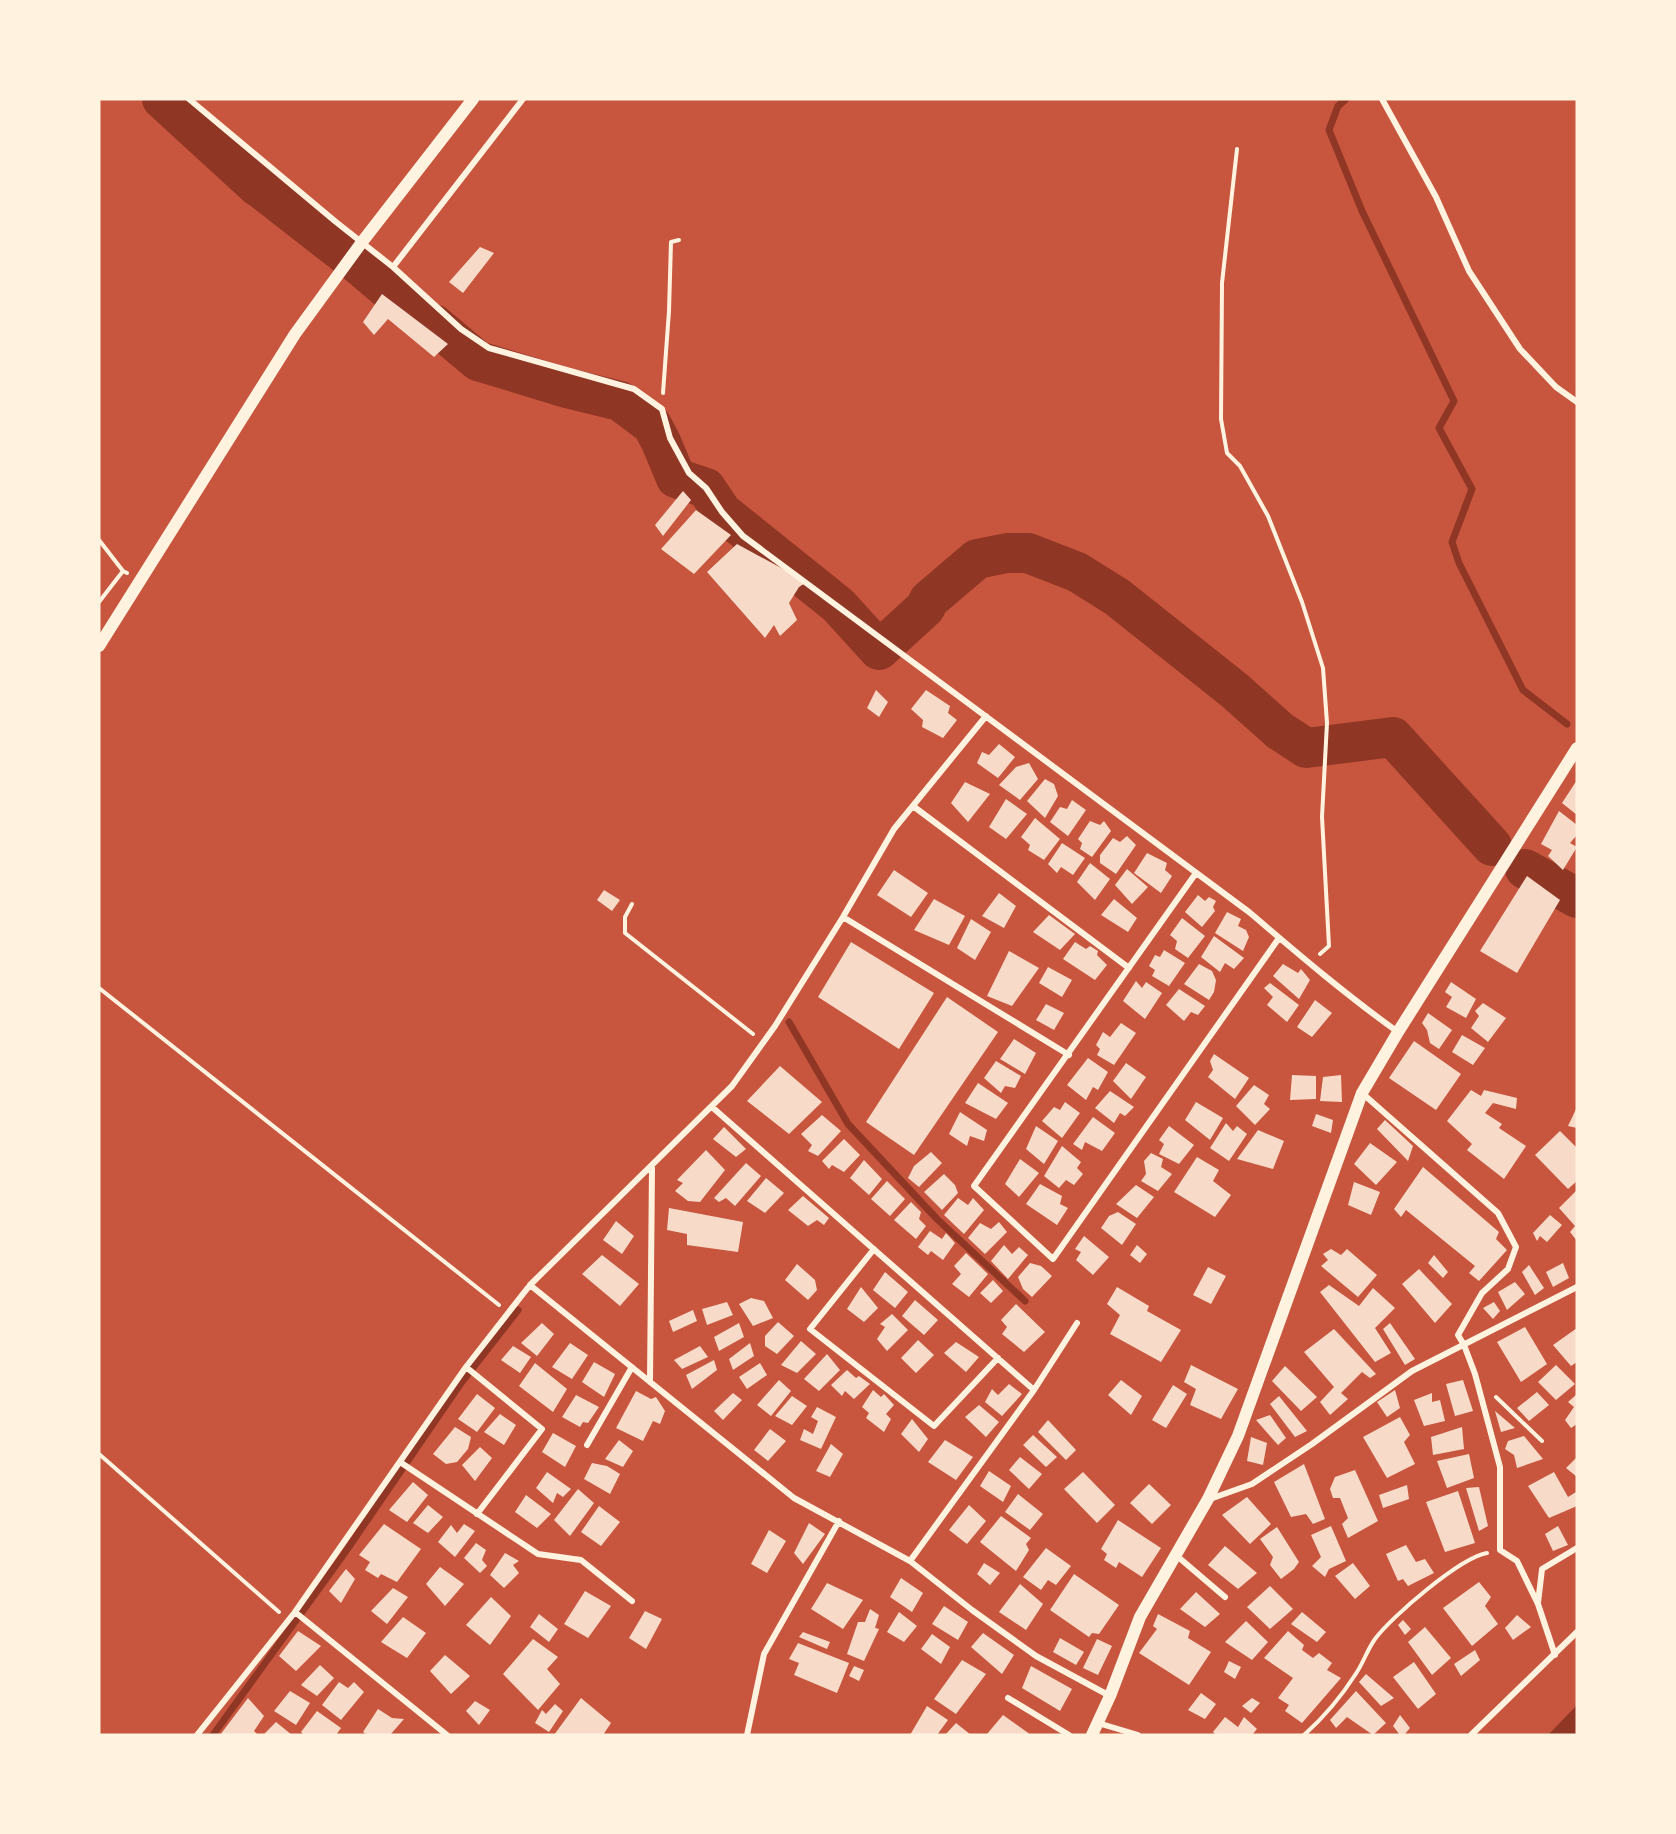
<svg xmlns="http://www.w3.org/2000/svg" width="1676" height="1834" font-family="'Asap Condensed',sans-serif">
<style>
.water{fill:#8f3625}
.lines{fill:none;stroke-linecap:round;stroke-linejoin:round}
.stream{stroke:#8f3625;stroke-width:7}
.river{stroke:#8f3625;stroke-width:40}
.building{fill:#f7dbc8}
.path{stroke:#fff3e0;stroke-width:4}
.minor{stroke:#fff3e0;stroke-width:6}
.secondary{stroke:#fff3e0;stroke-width:12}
</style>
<rect width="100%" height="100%" fill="#c8553d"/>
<!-- water -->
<path class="water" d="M1577,1705V1735H1548Z"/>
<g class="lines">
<!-- stream -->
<path class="stream" d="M1346,99L1338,106L1329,130L1362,211L1454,401L1439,428L1472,489L1452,542L1459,563L1523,690L1567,724
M789,1022L848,1124L937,1219L1025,1301
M213,1735L344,1554L461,1383L518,1310"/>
<!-- river -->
<path class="river" d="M162,99L258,187L260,185L264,191L359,265L432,327L434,324L478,361L567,388L620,401L652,425L661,442L676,478L706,488L722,512L838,605L879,650L925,608L929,600L977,559L1007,553H1028L1077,572L1117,597L1234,690L1280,731L1306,748L1393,737L1492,846
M1525,869L1577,898"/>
</g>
<!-- building -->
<path class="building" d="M480,247L494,253L463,293L449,282Z
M382,294L448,344L434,357L388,319L374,335L363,322Z
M683,491L691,500L663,536L655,525Z
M696,510L731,535L694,574L661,549Z
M737,544L807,582L799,587L789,603L797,620L780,636L774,625L765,638L707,572Z
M876,690L888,702L879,717L867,708Z
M926,690L950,706L948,713L957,720L943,738L922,727L923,720L911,709Z
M999,744L1015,757L998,778L977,763L982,752L989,755Z
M1029,763L1038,779L1020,800L999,785L1016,767Z
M1045,779L1054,784L1058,796L1045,818L1027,801Z
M1577,780V815L1562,803Z
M965,782L990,794L968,822L951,803Z
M1006,799L1027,814L1006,839L989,827Z
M1072,800L1086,810L1068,836L1050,822L1060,807L1067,809Z
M1559,811L1577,825V835L1570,843L1577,847L1563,870L1548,856L1552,850L1541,844Z
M1035,818L1060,839L1044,860L1028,850L1030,845L1021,837Z
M1090,821L1100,825L1104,821L1111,831L1092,857L1080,849L1082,843L1078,839Z
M1127,836L1136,845L1116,874L1100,863V855L1113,838L1120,842Z
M1062,843L1085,858L1073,875L1061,867L1057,873L1048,864Z
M1147,853L1167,863L1165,870L1172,876L1161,893L1134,873Z
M1090,863L1110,879L1095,900L1077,882Z
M1127,869L1148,887L1132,904L1115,885Z
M894,870L928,893L911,917L877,895Z
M1527,876L1560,900L1517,973L1480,951Z
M604,890L620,900L612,911L597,900Z
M999,893L1016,906L1004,928L982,916Z
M1198,895L1205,901L1209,897L1216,901L1213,907L1215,911L1202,927L1185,912Z
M934,899L965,916L949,945L914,930Z
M1114,899L1137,918L1128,932L1101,915Z
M1227,912L1241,919L1238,926L1246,930L1249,937L1243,951L1215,933Z
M1049,915L1075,934L1060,950L1033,932Z
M1182,918L1205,936L1188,958L1175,949L1177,941L1170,935Z
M971,919L991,932L975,960L957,948Z
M1214,936L1244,958L1234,969L1225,963L1220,972L1201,957Z
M851,942L934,993L899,1049L818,997Z
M1075,942L1086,949L1090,946L1098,951L1097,955L1107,965L1095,980L1063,959Z
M1164,950L1185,963L1169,986L1152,976L1155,970L1149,966L1155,955L1160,957Z
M1009,951L1039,968L1012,1006L987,996Z
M1199,964L1212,971L1216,980L1214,992L1209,1000L1184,984Z
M1283,964L1298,973L1301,969L1310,980L1299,999L1273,976Z
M1048,967L1072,980L1062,997L1039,983Z
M1136,981L1142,988L1146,982L1162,993L1145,1019L1123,1001Z
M1451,982L1476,999L1466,1018L1446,1007L1452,997L1445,992Z
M1270,983L1299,1005L1287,1022L1267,1005L1273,997L1264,988Z
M1179,989L1205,1006L1198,1015L1191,1012L1184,1021L1166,1005Z
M947,997L998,1032L914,1155L866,1122Z
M1315,1000L1332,1013L1312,1037L1297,1027Z
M1483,1003L1506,1018L1488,1042L1471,1028L1479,1016L1475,1011Z
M1046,1004L1064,1013L1054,1030L1036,1020Z
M1428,1013L1452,1030L1439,1049L1430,1043L1427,1030L1422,1023Z
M1121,1023L1136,1033L1114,1065L1097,1055L1100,1049L1096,1045L1103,1032L1110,1037Z
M1462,1035L1485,1048L1473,1065L1452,1052Z
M1014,1039L1036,1053L1025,1074L1000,1059Z
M1414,1041L1461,1074L1436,1110L1389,1078Z
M1214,1054L1249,1078L1235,1099L1208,1077L1213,1070L1210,1061Z
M1088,1058L1108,1072L1098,1090L1093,1087L1086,1100L1067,1085Z
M996,1061L1021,1076L1015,1088L1005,1086L1001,1093L984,1078Z
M1126,1063L1146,1077L1131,1099L1113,1081Z
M780,1066L822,1102L789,1134L747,1101Z
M1292,1075L1316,1076V1099L1290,1100Z
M1341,1075L1342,1102L1320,1101L1323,1077Z
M978,1083L1008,1103L996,1119L965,1103Z
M1254,1085L1269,1095L1264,1104L1270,1109L1255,1125L1236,1106Z
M1471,1090L1481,1096L1484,1090L1517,1098L1516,1109L1493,1103L1485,1113L1502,1124L1499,1128L1526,1146L1504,1179L1467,1150L1472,1144L1447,1121Z
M1110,1091L1134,1107L1125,1116L1120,1113L1114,1123L1095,1108Z
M1065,1102L1080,1113L1062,1138L1042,1121L1054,1107L1060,1110Z
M1196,1102L1223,1118L1210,1140L1185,1120Z
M1577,1107V1128L1568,1126Z
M960,1112L987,1130L984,1141L970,1136L967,1146L949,1134Z
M1316,1114L1333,1120L1331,1133L1312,1126Z
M822,1115L841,1131L818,1156L808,1151L812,1145L801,1134Z
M1093,1117L1115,1133L1102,1151L1085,1142L1082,1150L1073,1144Z
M1385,1120L1413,1146L1408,1161L1377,1129Z
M1226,1123L1233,1131L1237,1126L1247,1134L1229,1161L1210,1148Z
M1036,1126L1058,1141L1044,1164L1026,1149Z
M1169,1126L1194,1145L1179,1164L1159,1154L1164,1144L1159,1140Z
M724,1127L746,1149L736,1157L713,1139Z
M1258,1130L1284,1141L1273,1169L1237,1159Z
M1560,1131L1577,1148V1181L1568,1189L1535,1155Z
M844,1139L860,1155L844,1172L832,1165L829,1169L822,1161Z
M1370,1143L1397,1162L1376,1185L1354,1164Z
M1062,1146L1081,1162L1077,1168L1083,1174L1074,1185L1066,1180L1059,1188L1044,1176Z
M706,1150L725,1170L700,1202L688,1201L675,1191L683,1183L677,1180Z
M931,1152L942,1163L919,1187L908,1178L914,1166Z
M1151,1153L1163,1159L1161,1167L1172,1174L1158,1191L1141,1181L1146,1174L1144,1161Z
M1197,1157L1219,1170L1213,1181L1231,1195L1215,1217L1174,1192Z
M1020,1159L1039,1173L1019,1197L1005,1184Z
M864,1160L882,1179L869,1195L850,1178Z
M746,1163L761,1176L735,1206L726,1198L719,1202L714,1198Z
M1423,1167L1499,1232L1496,1239L1507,1250L1479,1281L1469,1273L1475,1266L1406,1210L1401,1217L1394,1209Z
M944,1174L955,1185L958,1193L942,1210L924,1192Z
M766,1178L784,1193L765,1213L747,1201Z
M887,1181L905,1199L890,1216L871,1199Z
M1354,1182L1380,1192L1371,1215L1348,1205Z
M1040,1184L1062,1196L1060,1204L1068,1208L1057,1225L1026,1204Z
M1136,1185L1154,1197L1137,1218L1116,1204Z
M1577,1190V1241L1570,1232L1575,1226L1559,1208Z
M803,1196L829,1218L824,1225L817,1220L808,1226L788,1210Z
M958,1198L968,1205L973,1198L984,1210L964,1234L944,1215Z
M911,1202L921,1212L919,1219L926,1226L916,1239L894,1220Z
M669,1208L743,1222L738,1252L687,1245V1234L667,1230Z
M1118,1212L1136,1224L1122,1245L1101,1228L1109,1216Z
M1550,1215L1562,1225L1547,1242L1540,1236L1537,1241L1533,1233Z
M616,1221L634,1236L622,1254L603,1240Z
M999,1222L1007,1232L985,1254L968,1238L980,1223L991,1229Z
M930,1231L942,1239L946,1233L955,1243L943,1260L931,1251L928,1255L918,1247Z
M1084,1236L1109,1257L1093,1275L1076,1260L1081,1252L1075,1249Z
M1004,1245L1012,1254L1019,1247L1028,1255L1008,1279L991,1261Z
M1137,1245L1147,1254L1140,1263L1130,1255Z
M1331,1249L1341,1255L1347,1249L1377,1275L1358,1297L1321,1266L1328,1260L1323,1254Z
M966,1253L988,1274L969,1297L952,1284L961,1274L954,1266Z
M602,1255L639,1284L620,1306L582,1274Z
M1434,1255L1448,1272L1443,1278L1428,1263Z
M1030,1263L1041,1266L1052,1276L1032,1297L1023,1289L1018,1277Z
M1563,1263L1569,1278L1553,1287L1546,1272Z
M797,1264L815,1280L817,1290L808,1300L785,1280Z
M1529,1265L1544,1288L1535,1295L1522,1272Z
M1208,1267L1226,1276L1211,1304L1193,1295Z
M1419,1269L1452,1304L1435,1323L1402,1284Z
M885,1272L908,1292L895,1308L873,1290Z
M993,1280L1003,1291L991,1303L980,1293Z
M1515,1282L1525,1294L1507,1310L1498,1292Z
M1329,1285L1359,1306L1373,1288L1395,1308L1375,1328L1391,1353L1375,1362L1320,1292Z
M861,1287L878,1308L864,1322L847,1309Z
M1117,1287L1149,1306L1147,1311L1181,1330L1161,1362L1110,1334L1120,1315L1107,1304Z
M751,1298L764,1301L773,1318L753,1326L739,1304Z
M915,1300L938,1320L924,1335L902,1316Z
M727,1302L733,1315L707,1325L702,1309Z
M1494,1302L1500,1311L1493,1319L1483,1308Z
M1016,1304L1045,1332L1024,1352L1002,1334L1007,1327L1001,1320Z
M693,1310L697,1321L673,1332L669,1321Z
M892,1314L908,1330L887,1351L877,1339L885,1327L880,1324Z
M778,1322L794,1336L777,1354L765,1346V1336Z
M542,1323L554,1334L537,1356L521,1343Z
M739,1323L744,1337L719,1351L714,1337Z
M1390,1323L1415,1359L1405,1365L1383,1329Z
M1525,1327L1547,1364L1521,1382L1497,1342Z
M1577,1328V1362L1571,1366L1553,1345Z
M1334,1329L1376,1374L1370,1378L1362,1372L1341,1393L1348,1399L1330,1415L1320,1402L1334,1387L1304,1352Z
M918,1340L934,1355L916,1373L901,1358Z
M801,1341L816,1354L797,1373L781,1365Z
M956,1342L979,1357L966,1372L944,1353Z
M570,1343L588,1355L572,1379L552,1367Z
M750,1343L754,1356L733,1370L729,1359Z
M513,1346L531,1357L520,1373L501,1360Z
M700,1346L708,1357L682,1369L674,1360Z
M827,1354L840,1370L819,1391L804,1379Z
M714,1360L717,1370L692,1389L686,1375Z
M594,1362L615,1374L604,1397L582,1382Z
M535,1363L567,1389L553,1412L519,1386Z
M760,1363L767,1375L747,1389L739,1377Z
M1191,1365L1238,1389L1221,1419L1190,1405L1196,1389L1184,1382Z
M1556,1365L1575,1384L1556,1400L1538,1382Z
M1285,1366L1317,1397L1301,1411L1272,1381Z
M847,1370L856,1378L859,1376L870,1384L854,1399L845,1391L842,1396L831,1385Z
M779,1380L791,1391L771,1416L757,1405Z
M1121,1380L1142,1396L1131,1415L1108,1395Z
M1463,1380L1473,1411L1455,1416L1446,1384Z
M1009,1384L1022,1394L1002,1416L985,1402L992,1389L998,1395Z
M1173,1385L1187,1394L1166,1428L1152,1420Z
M873,1390L881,1397L884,1394L894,1405L886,1414L891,1419L884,1432L866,1418L869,1413L862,1407Z
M1395,1390L1400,1408L1387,1417L1377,1402Z
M636,1391L651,1399L656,1397L665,1411L660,1424L653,1421L643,1441L616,1428Z
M1537,1392L1549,1405L1529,1421L1517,1408Z
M733,1393L742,1400L723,1420L714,1411Z
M1432,1393V1402L1440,1400L1445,1421L1424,1426L1414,1400Z
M477,1394L495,1408L477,1432L458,1419Z
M1577,1394V1424L1571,1428L1565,1420L1574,1407L1568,1402Z
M576,1395L599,1407L588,1423L583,1422L580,1427L562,1417Z
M792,1396L807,1406L792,1425L775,1416Z
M1279,1396L1307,1431L1295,1437L1270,1404Z
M979,1405L999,1422L986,1437L965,1417Z
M817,1407L836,1417L821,1449L800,1440L804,1429L813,1434L818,1421L811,1417Z
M1495,1411L1515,1428L1501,1432Z
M500,1414L516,1425L504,1445L484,1432Z
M1270,1415L1286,1438L1278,1445L1256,1420Z
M1400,1417L1410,1435L1404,1442L1415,1464L1387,1478L1363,1437Z
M912,1419L928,1439L919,1452L901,1434Z
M1048,1420L1076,1450L1066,1460L1038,1432Z
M455,1427L471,1437L468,1449L457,1462L446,1464L433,1454Z
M1462,1427L1464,1449L1433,1455L1431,1437Z
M770,1429L786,1441L768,1461L754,1450Z
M553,1433L576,1446L565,1467L542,1452Z
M1033,1435L1057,1457L1046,1467L1023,1445Z
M1524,1436L1543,1459L1517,1468L1514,1455L1505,1449L1508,1441Z
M1251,1437L1267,1443L1263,1465L1247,1461Z
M619,1440L633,1451L623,1467L605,1459Z
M945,1440L973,1457L956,1480L928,1462Z
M831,1444L843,1454L830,1477L816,1471Z
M480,1447L492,1458L475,1481L462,1465Z
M1469,1454L1474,1478L1447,1488L1437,1461Z
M1020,1457L1042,1474L1029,1489L1009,1470Z
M1577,1457V1477L1566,1468Z
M592,1463L607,1466L620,1474L610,1494L584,1479Z
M1304,1464L1325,1519L1313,1524L1306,1514L1291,1517L1274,1482Z
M1355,1470L1378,1521L1348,1538L1342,1524L1348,1518L1340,1498H1333L1330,1489L1335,1477Z
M989,1471L1011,1486L1003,1502L980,1486Z
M547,1472L571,1489L563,1497L557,1493L553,1503L536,1488Z
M1083,1472L1115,1505L1097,1523L1064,1489Z
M1554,1472L1568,1497L1576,1492L1577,1506L1549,1518L1528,1486Z
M413,1482L428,1495L407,1522L389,1510Z
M1149,1484L1171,1505L1152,1524L1130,1503Z
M1407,1485L1409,1499L1383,1508L1379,1495Z
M1479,1487L1488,1526L1479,1531L1466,1488Z
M578,1489L594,1503L570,1536L554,1520Z
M1458,1491L1475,1543L1445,1552L1426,1502Z
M1018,1494L1043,1514L1030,1530L1005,1512Z
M526,1495L551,1514L537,1528L515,1512Z
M1247,1497L1271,1524L1250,1544L1222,1515Z
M428,1505L443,1517L428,1533L413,1523Z
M969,1505L986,1521L967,1544L949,1530Z
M599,1506L620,1522L601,1546L581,1532Z
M1001,1516L1031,1538L1026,1544L1029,1550L1016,1571L980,1542Z
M1118,1520L1161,1548L1142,1577L1119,1562L1116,1568L1104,1560L1107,1554L1101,1549Z
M809,1523L825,1534L803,1564L794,1553Z
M384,1524L421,1549L397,1582L381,1574L378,1578L365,1570L370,1562L359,1555Z
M464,1524L475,1531L455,1557L438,1542L451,1525L457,1533Z
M1331,1526L1346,1561L1329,1569L1325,1577L1312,1566L1321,1557L1311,1535Z
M1558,1526L1568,1545L1553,1551L1545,1534Z
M1277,1527L1299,1562L1294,1569L1281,1579L1270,1565L1273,1557L1260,1539Z
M769,1530L786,1541L767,1573L751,1564Z
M476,1543L486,1550L482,1560L487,1566L480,1573L464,1558Z
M1406,1545L1416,1562L1425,1559L1434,1573L1408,1586L1403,1579L1398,1581L1386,1554Z
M1225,1546L1257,1573L1238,1589L1208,1565Z
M1046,1548L1071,1566L1056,1585L1048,1580L1041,1590L1023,1577Z
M505,1553L519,1561L513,1565L519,1573L504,1588L490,1575Z
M984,1563L1000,1573L990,1585L977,1574Z
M1353,1563L1370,1586L1355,1599L1335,1576Z
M440,1567L464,1584L445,1606L426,1584Z
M346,1569L355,1579L341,1603L329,1591Z
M1074,1574L1119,1605L1099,1634L1092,1633L1089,1637L1050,1610Z
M901,1578L923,1593L912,1612L890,1597Z
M1479,1582L1491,1597L1485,1606L1498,1624L1472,1646L1443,1608Z
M827,1583L863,1600L843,1629L811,1609Z
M1020,1584L1043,1604L1026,1630L999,1612Z
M1270,1586L1293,1609L1270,1629L1247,1607Z
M393,1588L408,1597L387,1624L371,1611Z
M585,1591L611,1606L588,1638L564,1624Z
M1196,1592L1220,1614L1205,1627L1180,1609Z
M491,1597L511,1616L490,1645L466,1625Z
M944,1606L968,1622L958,1640L932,1624Z
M870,1609L879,1615L875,1628L879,1629L864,1661L847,1654L858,1622H865Z
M645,1611L662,1619L646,1649L629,1638Z
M899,1612L917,1626L904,1642L887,1632Z
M1302,1612L1326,1632L1317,1642L1291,1624Z
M539,1614L558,1629L549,1642L530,1627Z
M1158,1614L1190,1631L1188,1638L1211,1652L1189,1685L1139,1653L1157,1629L1153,1626Z
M1517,1615L1531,1627L1513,1640L1505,1628Z
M403,1617L426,1633L407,1658L381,1642Z
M1403,1620L1411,1629L1405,1635L1398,1625Z
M1246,1621L1268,1642L1252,1660L1225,1642Z
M1425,1627L1451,1658L1432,1675L1408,1642Z
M298,1631L321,1646L296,1671L279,1656Z
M1288,1631L1304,1645L1302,1650L1313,1658L1319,1653L1332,1663L1327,1670L1341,1678L1302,1723L1285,1711L1289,1705L1278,1698L1293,1678L1264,1658Z
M803,1632L830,1642L827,1649L799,1637Z
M983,1633L1014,1655L1002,1674L971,1647Z
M932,1634L950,1647L941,1664L921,1649Z
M1060,1638L1084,1652L1076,1665L1053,1652Z
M533,1639L558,1657L547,1669L560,1684L538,1710L503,1674Z
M1097,1639L1112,1646L1098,1675L1083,1668Z
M798,1643L849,1663L837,1693L794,1675L799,1663L789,1659Z
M1475,1650L1480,1660L1461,1676L1454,1664Z
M445,1655L470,1676L451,1694L430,1671Z
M962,1660L986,1674L956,1714L934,1699Z
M1229,1661L1241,1667L1235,1679L1224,1672Z
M1414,1662L1436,1694L1418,1709L1393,1677Z
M320,1665L334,1678L317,1696L301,1685Z
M854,1666L864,1670L859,1681L849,1676Z
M1031,1666L1072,1689L1060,1711L1022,1688Z
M1366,1674L1394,1698L1381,1706L1359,1682Z
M339,1682L348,1688L354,1682L364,1692L341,1720L322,1705Z
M290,1691L310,1703L296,1725L274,1711Z
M1356,1691L1386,1723L1373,1735L1347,1717L1336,1728L1330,1720Z
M1201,1693L1216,1704L1205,1719L1188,1710Z
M248,1698L264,1716L254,1731L258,1735H220Z
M581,1698L611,1723L603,1735H554Z
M1252,1698L1260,1703L1251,1713L1242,1706Z
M475,1701L490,1710L479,1725L466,1711Z
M555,1704L563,1711L549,1732L535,1723L542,1710L546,1714Z
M927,1706L948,1720L937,1735H910Z
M378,1709L392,1718L404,1719L390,1735H367L363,1732Z
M317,1711L341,1728L336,1735H304L301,1732Z
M1003,1715L1031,1735L987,1734Z
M1400,1715L1410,1728L1404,1735H1400L1393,1726Z
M1225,1717L1238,1727L1244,1717L1257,1729L1252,1735H1216L1213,1732Z
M276,1722L292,1735H263Z
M956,1723L971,1735H945Z"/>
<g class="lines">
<!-- path -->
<path class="path" d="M1237,149L1222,283L1221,419L1227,453L1240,466L1268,516L1302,602L1323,668L1327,723L1322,817L1329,946L1320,954
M663,393L669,311L671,242L679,240
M99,540L123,571L127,573
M99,602L123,571
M632,904L625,917V933L753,1034
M99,988L499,1305
M1496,1397L1542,1441
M99,1454L279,1612
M1304,1735C1323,1718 1341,1697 1355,1675C1363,1664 1367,1650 1375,1639C1391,1617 1461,1557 1487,1553"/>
<!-- minor -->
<path class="minor" d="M189,99L336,222L393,267L461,329L489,348L634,389L662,409L670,438L689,473L706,488L722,512L743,536L1249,912C1297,953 1346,995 1398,1032
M1382,99L1436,197L1469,271L1520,349L1556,387L1577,402
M393,267L523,99
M913,806L1129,968
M1196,873L974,1186L1053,1259L1279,938
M843,917L1069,1055
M1362,1093L1498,1213L1516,1247L1508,1269L1482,1293L1458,1335L1464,1345L1475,1374L1500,1467V1550L1517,1561L1538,1604L1555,1655
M712,1107L1034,1390L1077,1323
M874,1249L810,1329L934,1426L998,1358
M530,1285L794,1498L910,1561L972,1610L1036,1656L1110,1696
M466,1367L542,1429L477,1514
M650,1382L652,1167
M587,1445L632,1367
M400,1462L538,1554L581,1560L632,1601
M1210,1499L1252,1484L1312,1444L1412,1371L1577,1287
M1177,1556L1225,1597
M910,1561L1034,1390
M1538,1603L1542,1569L1577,1548
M295,1612L447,1735
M1008,1698L1069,1735
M1098,1723L1138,1735
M197,1735L295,1612L466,1367L530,1285L732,1086L775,1026L843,917L894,829L986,716
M747,1735L764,1654L839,1521
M1471,1735L1577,1632"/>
<!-- secondary -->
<path class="secondary" d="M99,646L295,334L362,242L473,99
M1092,1735L1110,1696L1140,1617L1208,1499L1238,1436L1362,1093L1398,1032L1577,748"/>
</g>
<!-- border -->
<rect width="1676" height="1834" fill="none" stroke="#fff3e0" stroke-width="201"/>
</svg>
